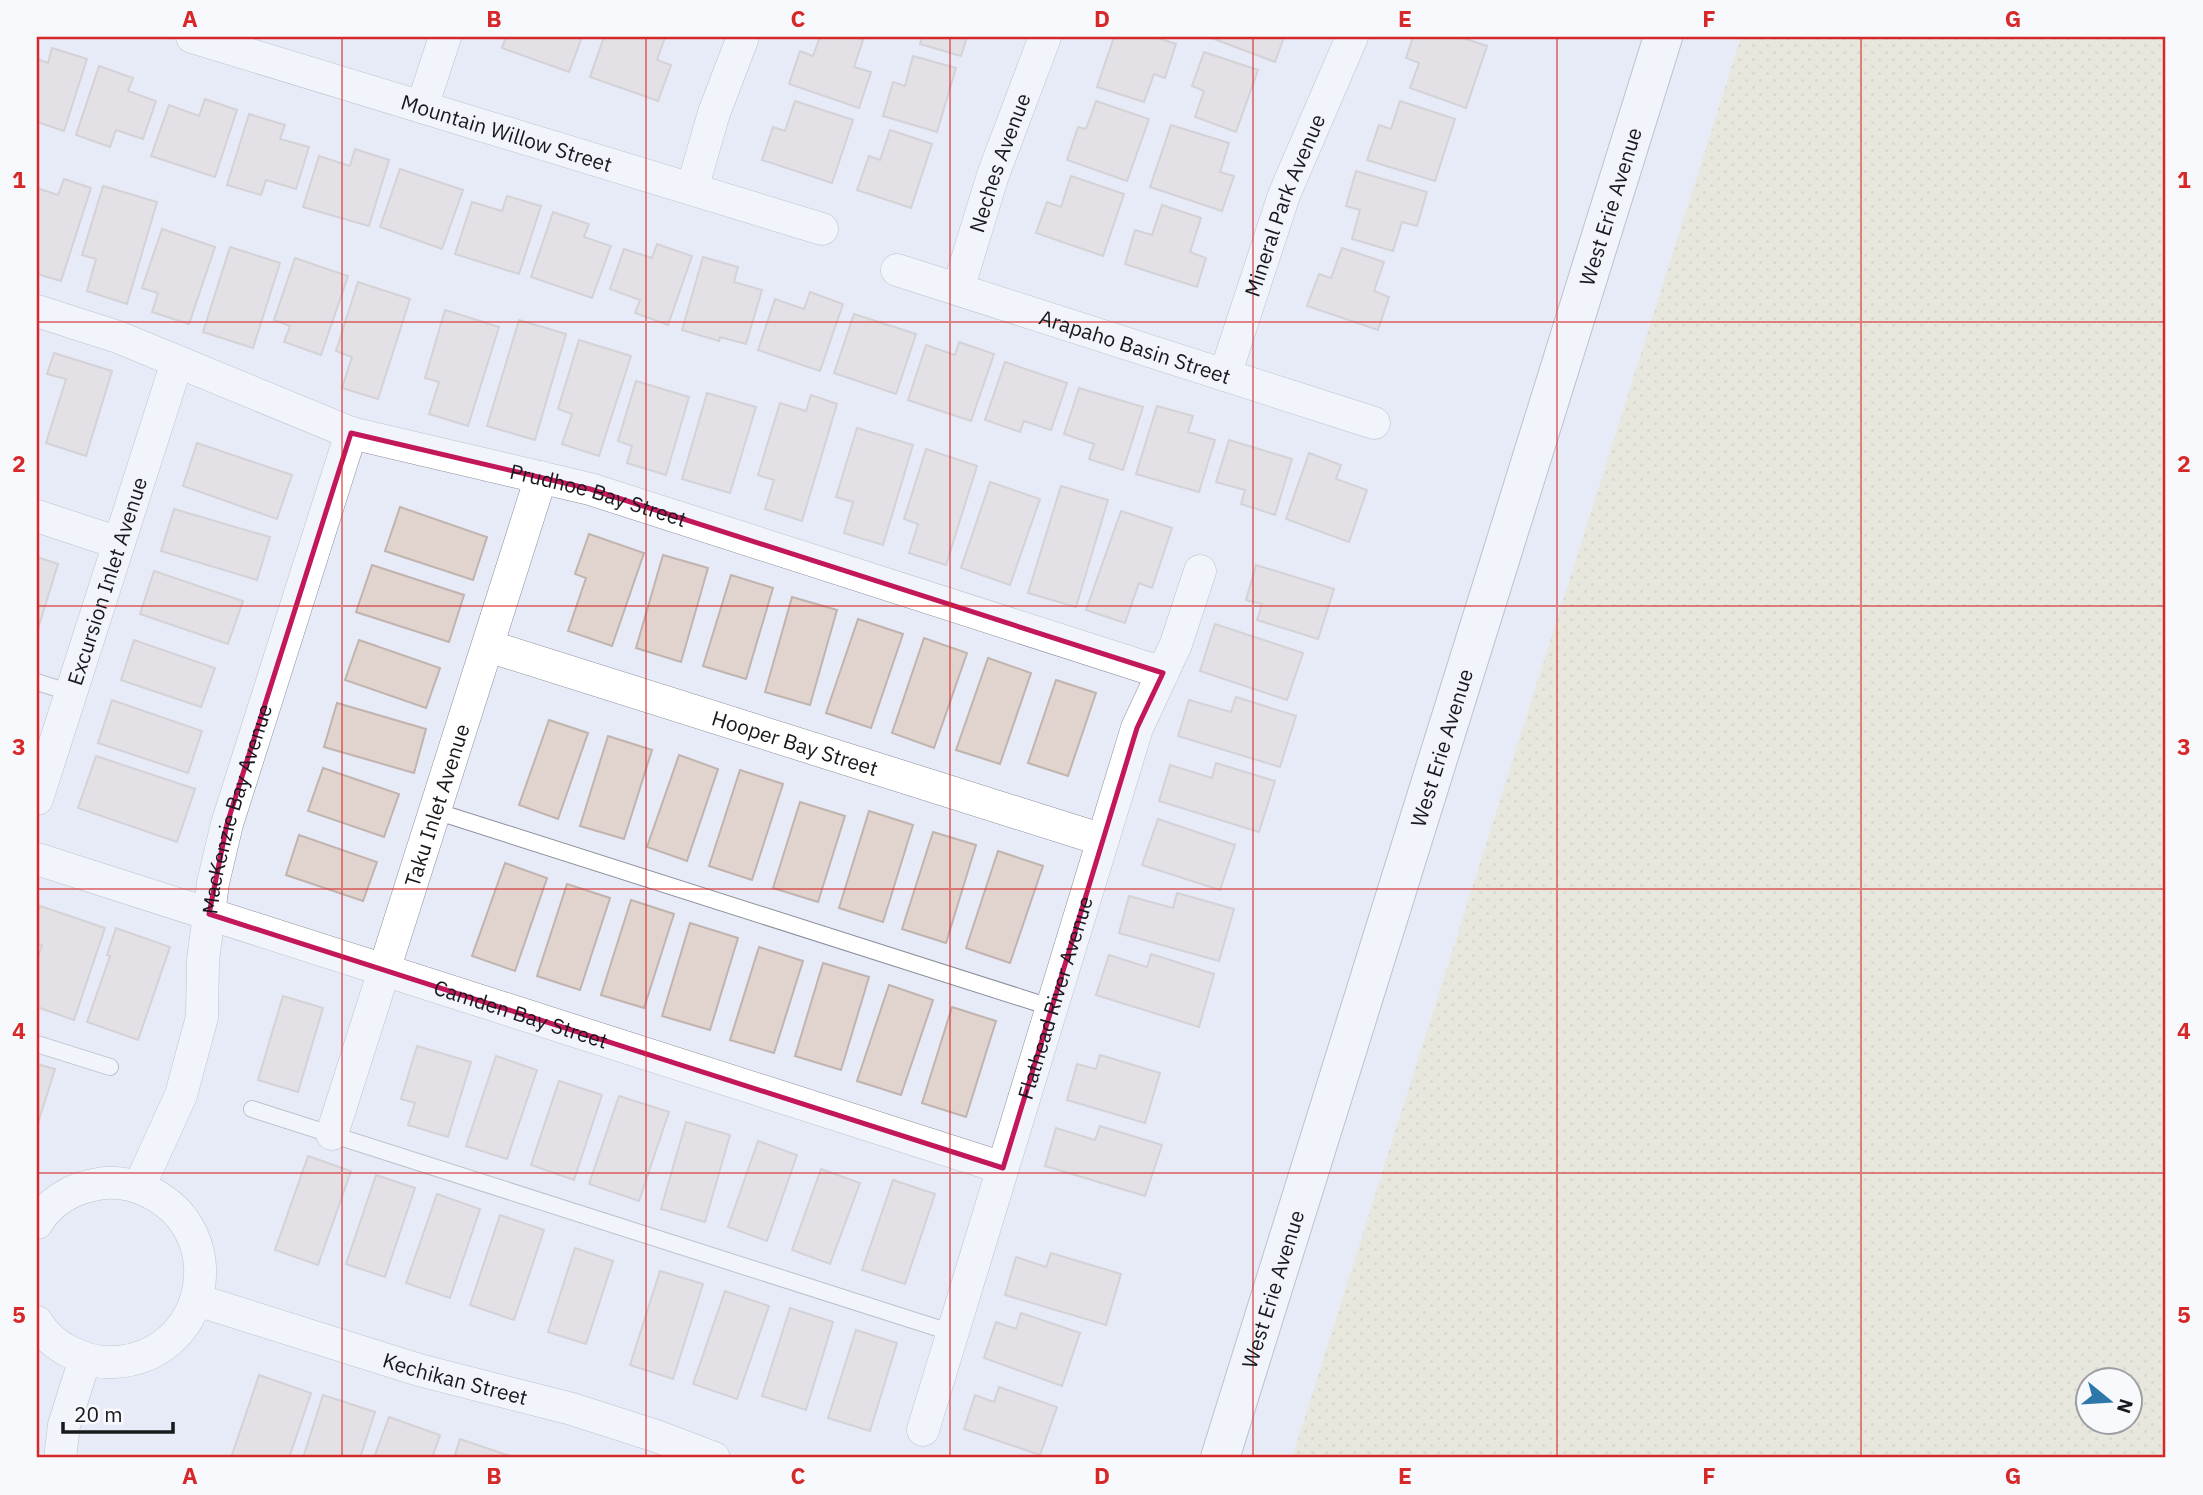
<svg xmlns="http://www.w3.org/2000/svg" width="2203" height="1495" font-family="'IBM Plex Sans',sans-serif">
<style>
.sand{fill:url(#sand-dots);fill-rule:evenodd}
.building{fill:#e1d4cf;stroke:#c1b4af;stroke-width:2}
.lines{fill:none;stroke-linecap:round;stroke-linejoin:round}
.service-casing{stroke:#8b8f9a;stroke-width:18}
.minor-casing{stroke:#8b8f9a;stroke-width:33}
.tertiary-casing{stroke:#8b8f9a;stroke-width:40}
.service{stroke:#fff;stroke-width:16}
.minor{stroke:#fff;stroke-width:32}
.tertiary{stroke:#fff;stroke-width:38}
.marked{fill:none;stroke:#c2185b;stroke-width:5;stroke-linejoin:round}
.grid{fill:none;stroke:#d62828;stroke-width:2;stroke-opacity:0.55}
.labels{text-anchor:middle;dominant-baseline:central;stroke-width:6;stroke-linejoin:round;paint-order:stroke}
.street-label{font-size:21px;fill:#18191d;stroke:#f7f9fd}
.neatline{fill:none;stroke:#d62828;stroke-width:2.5}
.grid-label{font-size:23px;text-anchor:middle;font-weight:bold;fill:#d62828}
</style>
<defs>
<pattern id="sand-dots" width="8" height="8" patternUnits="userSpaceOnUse" patternTransform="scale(1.75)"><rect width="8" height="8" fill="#ece2bd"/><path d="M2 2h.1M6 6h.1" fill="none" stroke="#cac1a2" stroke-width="1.8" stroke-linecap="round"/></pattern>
</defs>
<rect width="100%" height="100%" fill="#e6ebf7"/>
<!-- sand -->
<path class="sand" d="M1741,37H2166V1458H1292ZM2088,1380H2130V1422H2088Z"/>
<!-- building -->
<path class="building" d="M506,37H582L569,72L502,48Z
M604,37H665L657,60L671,65L658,101L590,77Z
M820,37H854L863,40L854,67L871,72L859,108L789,84L800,51L813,56Z
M922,37H967L961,56L920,44Z
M1114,37H1155L1176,44L1165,78L1154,74L1144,102L1097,87Z
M1209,37H1284L1275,62Z
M1413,37H1460L1487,46L1466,108L1410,88L1419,63L1406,58Z
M52,48L87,59L64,131L37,122V59L48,63Z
M1204,52L1258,70L1236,132L1195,117L1204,91L1192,86Z
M913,56L956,68L937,132L883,116L893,82L905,86Z
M99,66L133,78L128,91L156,101L143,139L116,130L110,147L76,135Z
M205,99L237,110L215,177L151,156L169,105L199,116Z
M795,101L853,120L832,183L762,160L773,127L785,131Z
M1096,101L1149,119L1127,181L1067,160L1078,127L1086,129Z
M1400,101L1455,119L1435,181L1367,160L1379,125L1391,129Z
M249,114L285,125L280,139L309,147L296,189L266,180L261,195L227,185Z
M1171,125L1229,143L1220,172L1234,176L1222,211L1150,187Z
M890,130L932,144L911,208L857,190L869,156L880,160Z
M355,149L389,160L369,226L303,207L319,156L350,166Z
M400,169L463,190L442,249L380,227Z
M1356,171L1427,192L1417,226L1402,222L1393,251L1352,239L1360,210L1346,206Z
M1071,176L1124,194L1103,256L1036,233L1047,202L1061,207Z
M64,179L91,188L61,281L37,274V188L58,195Z
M103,186L157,202L127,304L87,291L96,259L82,255Z
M507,196L541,206L519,274L455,254L472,202L502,211Z
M1162,205L1201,218L1190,252L1206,258L1197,287L1125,264L1135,230L1152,235Z
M553,212L589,224L584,237L611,246L592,298L531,277Z
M162,229L215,247L189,324L152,312L158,293L142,288Z
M657,244L692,256L668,325L635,313L640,300L610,289L624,249L652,258Z
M230,247L280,263L253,348L203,332Z
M1342,248L1384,262L1374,291L1389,297L1378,330L1307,306L1319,274L1331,278Z
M703,257L738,267L734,282L762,290L746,344L720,337L719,341L682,330Z
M295,258L348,276L321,355L284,342L290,326L274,320Z
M358,282L410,299L378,399L342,388L352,357L336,351Z
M810,292L843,304L820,371L758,350L775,299L804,309Z
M445,310L499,327L468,426L429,414L439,382L425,378Z
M854,314L916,334L896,394L834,373Z
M519,320L566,334L535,440L487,426Z
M579,340L631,356L599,456L562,444L572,414L558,409Z
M959,342L994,354L971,421L908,400L926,345L955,355Z
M54,353L112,371L86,456L46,443L66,379L47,374Z
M1005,362L1067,383L1051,430L1024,421L1020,432L985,420Z
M636,381L689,397L666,475L627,463L632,446L618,441Z
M1079,388L1143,407L1123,470L1089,459L1094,444L1064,434Z
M707,393L756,407L730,493L682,479Z
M811,395L837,404L802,521L765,509L774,480L758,475L780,403L806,411Z
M1157,406L1193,416L1188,432L1215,440L1199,492L1136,474Z
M857,428L913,445L883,545L844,533L853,502L836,497Z
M1229,440L1292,459L1275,515L1241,504L1245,490L1216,482Z
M197,443L292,475L277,519L183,486Z
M926,449L977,466L946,565L909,553L918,524L904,519Z
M1309,453L1341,465L1336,479L1367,490L1349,542L1286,519Z
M990,482L1040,499L1010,585L961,568Z
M1061,486L1108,500L1076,607L1028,593Z
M400,507L487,537L473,580L385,551Z
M174,509L270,537L257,580L161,551Z
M1121,511L1172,528L1152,588L1139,583L1125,623L1086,610Z
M589,534L644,553L612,646L568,631L586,578L575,574Z
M663,555L708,568L681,662L636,648Z
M37,557L58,564L37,632Z
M372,565L464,595L449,642L356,612Z
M1256,565L1334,589L1318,639L1257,620L1262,604L1246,600Z
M154,571L243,601L228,644L140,614Z
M731,575L773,588L746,679L703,666Z
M792,597L837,610L810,705L765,692Z
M858,619L903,634L871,728L826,713Z
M1215,624L1303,653L1287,700L1200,671Z
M924,638L967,653L934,748L892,733Z
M134,640L215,668L201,707L121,680Z
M359,640L440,668L426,708L345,680Z
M988,658L1031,673L1000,764L956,750Z
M1056,680L1096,693L1068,776L1028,763Z
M1236,697L1296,716L1280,767L1178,736L1189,700L1231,712Z
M112,700L202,731L188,773L98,743Z
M337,703L426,729L414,773L324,747Z
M549,720L588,733L558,819L519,805Z
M608,736L652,750L624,839L580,826Z
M679,755L718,769L687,861L647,847Z
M96,756L195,789L177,842L78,808Z
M1216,763L1275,781L1259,832L1159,801L1170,765L1212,778Z
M323,768L399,794L384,837L308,811Z
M740,770L783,784L752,880L709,866Z
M800,802L845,816L818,902L773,888Z
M869,811L913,825L883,922L839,908Z
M1158,819L1235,845L1220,890L1142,865Z
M933,832L976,845L946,943L902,929Z
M299,835L377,862L363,901L286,875Z
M998,851L1043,866L1010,963L966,948Z
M505,863L547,878L515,971L472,956Z
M567,884L610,898L580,990L537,976Z
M1177,893L1234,909L1219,961L1119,933L1129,896L1173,908Z
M631,900L674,914L644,1008L601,995Z
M40,906L105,928L74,1020L37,1007V960L42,945L37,944V916Z
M690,923L738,938L710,1030L662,1016Z
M116,928L170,947L138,1040L87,1022L110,956L107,955Z
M759,947L803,961L774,1053L730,1040Z
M1151,954L1214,974L1199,1027L1096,995L1109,955L1147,967Z
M823,963L869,977L841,1070L795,1056Z
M889,985L933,1000L901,1095L857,1081Z
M283,996L323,1008L298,1092L258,1080Z
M952,1007L996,1021L966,1117L922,1103Z
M417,1046L471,1062L448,1137L408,1125L415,1103L401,1099Z
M1100,1055L1160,1073L1145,1123L1067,1100L1077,1064L1096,1069Z
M496,1056L537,1070L507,1159L466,1146Z
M37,1064L55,1069L37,1126Z
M559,1081L602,1095L574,1180L531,1165Z
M619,1096L669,1112L639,1201L589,1184Z
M686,1122L730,1135L705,1222L661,1209Z
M1100,1126L1162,1145L1145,1196L1045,1166L1056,1128L1095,1140Z
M758,1141L797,1155L767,1241L728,1227Z
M308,1156L351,1171L318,1265L275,1250Z
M821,1169L860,1183L830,1264L792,1250Z
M376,1175L415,1188L385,1277L346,1264Z
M893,1180L935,1194L905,1284L862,1270Z
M437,1194L480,1209L450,1298L406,1283Z
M500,1215L544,1230L514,1320L470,1305Z
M575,1248L613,1261L586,1344L548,1332Z
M1051,1253L1121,1274L1106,1325L1005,1295L1016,1257L1046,1267Z
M660,1271L703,1284L673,1379L630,1365Z
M725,1291L769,1306L737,1399L693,1384Z
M790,1308L833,1322L806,1410L762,1396Z
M1021,1313L1080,1333L1062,1386L984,1358L996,1322L1016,1329Z
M856,1330L897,1343L870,1431L828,1418Z
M259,1375L311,1393L289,1458H231Z
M999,1387L1057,1407L1040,1455L964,1429L975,1395L994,1402Z
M323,1395L375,1412L360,1458H303Z
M389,1417L440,1435L432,1458H374Z
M460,1439L513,1457L512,1458H454Z"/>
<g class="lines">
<!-- service casing -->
<g class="service-casing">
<path id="service" d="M37,682L71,693
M435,811L1050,1007
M37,1044L110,1067
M252,1109L953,1333"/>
</g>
<!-- minor casing -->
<g class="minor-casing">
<g id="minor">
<path id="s1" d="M192,37L822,229"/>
<path d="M422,107L445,37"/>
<path d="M692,189L714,113L743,37"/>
<path id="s2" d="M897,270L1374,423"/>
<path id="s3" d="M958,289L993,175L1045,37"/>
<path id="s4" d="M37,311L118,337L351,433L590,489L1163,673"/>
<path id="s5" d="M1225,375L1284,195L1352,37"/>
<path d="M37,516L119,543"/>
<path id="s6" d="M488,646L1103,840"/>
<path id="s7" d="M37,799L177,362"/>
<path id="s8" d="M37,859L1003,1168"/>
<path id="s9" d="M332,1134L541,477"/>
<path id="s10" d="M139,1187L181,1095L202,1017L203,960L213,883L227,824L351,433"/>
<path d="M37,1223C50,1201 73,1188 98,1184C115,1181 133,1184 149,1192C233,1233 208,1357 114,1362C86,1364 51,1347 37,1322"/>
<path id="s11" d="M197,1300L419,1370L572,1409L656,1436L714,1458"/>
<path id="s12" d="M923,1430L1137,728L1176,644L1200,571"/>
<path d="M60,1458L64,1425L85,1359"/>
</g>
</g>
<!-- tertiary casing -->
<g class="tertiary-casing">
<g id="tertiary">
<path id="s13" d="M1220,1458L1663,37"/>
</g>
</g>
<!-- service -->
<use href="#service" class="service"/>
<!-- minor -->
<use href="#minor" class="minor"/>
<!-- tertiary -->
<use href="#tertiary" class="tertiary"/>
</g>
<!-- marked area -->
<path d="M0 0H2203V1495H0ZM351,433L590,489L1163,673L1137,728L1003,1168L209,914L227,824Z" fill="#e6ebf7" fill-opacity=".55" fill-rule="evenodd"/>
<path class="marked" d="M351,433L590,489L1163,673L1137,728L1003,1168L209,914L227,824Z"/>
<!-- grid -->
<path class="grid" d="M342,37V1458M646,37V1458M950,37V1458M1253,37V1458M1557,37V1458M1861,37V1458M37,322H2166M37,606H2166M37,889H2166M37,1173H2166"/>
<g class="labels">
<!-- street labels -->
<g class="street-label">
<text stroke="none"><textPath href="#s1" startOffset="329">Mountain Willow Street</textPath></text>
<text stroke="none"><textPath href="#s3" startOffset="133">Neches Avenue</textPath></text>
<text stroke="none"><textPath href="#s5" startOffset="180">Mineral Park Avenue</textPath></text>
<text stroke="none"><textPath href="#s13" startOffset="1311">West Erie Avenue</textPath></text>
<text stroke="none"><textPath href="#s2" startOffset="250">Arapaho Basin Street</textPath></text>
<text stroke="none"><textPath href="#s4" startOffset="592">Prudhoe Bay Street</textPath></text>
<text stroke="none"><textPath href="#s7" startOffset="229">Excursion Inlet Avenue</textPath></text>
<text stroke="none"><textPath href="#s6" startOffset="322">Hooper Bay Street</textPath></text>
<text stroke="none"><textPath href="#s13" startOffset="744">West Erie Avenue</textPath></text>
<text stroke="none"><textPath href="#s9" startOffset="345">Taku Inlet Avenue</textPath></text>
<text stroke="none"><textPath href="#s10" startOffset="394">MacKenzie Bay Avenue</textPath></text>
<text stroke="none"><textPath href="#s12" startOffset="452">Flathead River Avenue</textPath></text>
<text stroke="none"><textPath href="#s8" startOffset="508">Camden Bay Street</textPath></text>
<text stroke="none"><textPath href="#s13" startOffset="177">West Erie Avenue</textPath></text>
<text stroke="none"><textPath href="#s11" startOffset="270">Kechikan Street</textPath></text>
</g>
</g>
<!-- border -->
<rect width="2203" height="1495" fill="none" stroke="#f7f9fd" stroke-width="77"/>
<!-- north arrow -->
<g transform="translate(2109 1401) rotate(108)"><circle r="33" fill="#f7f9fd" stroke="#9e9fa3" stroke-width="2"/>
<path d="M0-5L12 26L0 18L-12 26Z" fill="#2d77aa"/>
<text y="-10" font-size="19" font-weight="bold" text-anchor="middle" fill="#18191d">N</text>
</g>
<!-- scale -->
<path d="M63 1422v10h110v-10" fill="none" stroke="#18191d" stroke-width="3.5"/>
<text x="74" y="1422" font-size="21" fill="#18191d" stroke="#f7f9fd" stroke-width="5" paint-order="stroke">20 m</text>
<rect x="38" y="38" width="2126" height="1418" class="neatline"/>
<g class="grid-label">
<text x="190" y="27">A</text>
<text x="494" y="27">B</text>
<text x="798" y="27">C</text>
<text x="1102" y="27">D</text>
<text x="1405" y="27">E</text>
<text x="1709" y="27">F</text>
<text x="2013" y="27">G</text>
<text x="19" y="188">1</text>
<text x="2184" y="188">1</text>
<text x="19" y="472">2</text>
<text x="2184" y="472">2</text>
<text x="19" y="755">3</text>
<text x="2184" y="755">3</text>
<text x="19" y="1039">4</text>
<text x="2184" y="1039">4</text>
<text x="19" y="1323">5</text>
<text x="2184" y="1323">5</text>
<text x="190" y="1484">A</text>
<text x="494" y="1484">B</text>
<text x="798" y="1484">C</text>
<text x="1102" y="1484">D</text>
<text x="1405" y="1484">E</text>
<text x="1709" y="1484">F</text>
<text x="2013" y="1484">G</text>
</g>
</svg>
